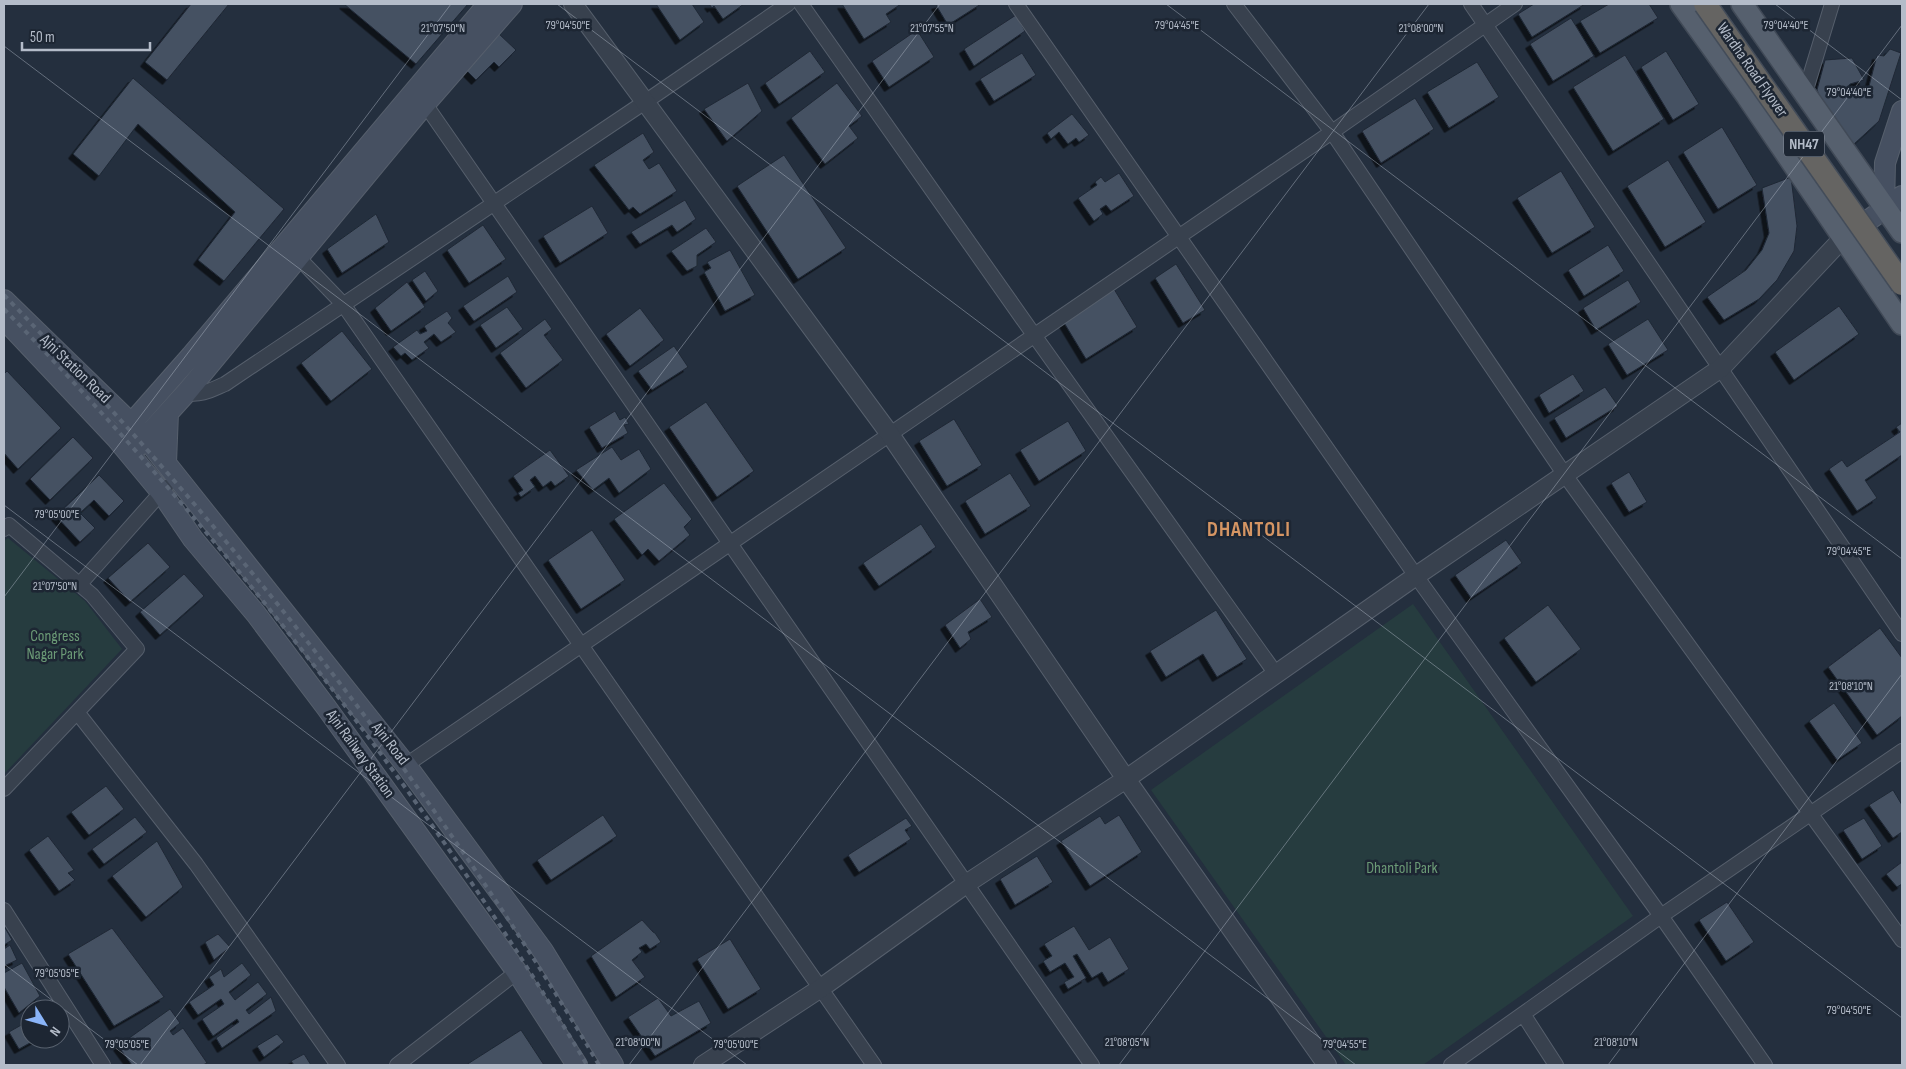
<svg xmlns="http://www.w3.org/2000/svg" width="1906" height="1069" font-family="'Sofia Sans Condensed',sans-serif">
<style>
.green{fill:#263c3f}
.building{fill:#455162;stroke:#1f2835;filter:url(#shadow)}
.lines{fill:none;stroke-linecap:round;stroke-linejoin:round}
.minor-casing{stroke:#565f6c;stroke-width:16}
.tertiary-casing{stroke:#565f6c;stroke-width:20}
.secondary-casing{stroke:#565f6c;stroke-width:22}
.primary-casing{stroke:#414a57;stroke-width:24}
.minor{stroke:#38414e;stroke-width:14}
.tertiary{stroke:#38414e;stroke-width:18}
.secondary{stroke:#465061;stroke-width:20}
.primary{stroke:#56606e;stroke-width:21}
.rail{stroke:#5a6575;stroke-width:4;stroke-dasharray:5 5;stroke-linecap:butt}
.trunk-bridge-casing{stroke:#434c59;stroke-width:25;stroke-linecap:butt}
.trunk-bridge{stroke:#656462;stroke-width:22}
.ticks{fill:none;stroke:#b4bcc9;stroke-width:1;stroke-opacity:0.45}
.labels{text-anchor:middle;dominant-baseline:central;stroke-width:5;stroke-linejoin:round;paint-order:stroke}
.shield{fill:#1d2633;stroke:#878f9c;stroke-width:1}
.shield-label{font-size:15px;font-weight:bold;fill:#b4bcc9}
.street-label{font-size:16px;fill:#b4bcc9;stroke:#1d2633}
.park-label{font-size:16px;fill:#6b9a76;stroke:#1d2633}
.district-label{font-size:21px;font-weight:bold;letter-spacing:1px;fill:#d59563;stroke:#1d2633}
.ticks-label{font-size:12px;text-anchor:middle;fill:#b4bcc9;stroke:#1d2633;stroke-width:5;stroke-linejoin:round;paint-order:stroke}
</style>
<defs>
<filter id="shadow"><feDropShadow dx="-4.5" dy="4.5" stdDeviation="0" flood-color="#0009"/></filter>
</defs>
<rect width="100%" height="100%" fill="#242f3e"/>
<!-- green -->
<path class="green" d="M8,538L85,601L122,649L4,774V541Z
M1413,604L1633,916L1423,1065H1346L1151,790Z"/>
<!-- building -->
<path class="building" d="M191,4H229L167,80L145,62Z
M344,4H468L416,64Z
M656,4H692L704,22L680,40Z
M709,4H744L723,19L714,6L712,8Z
M842,4H901L886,14L891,22L864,39Z
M939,4H981L948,25L936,5Z
M1534,4H1585L1532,37L1518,14Z
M1609,4H1649L1658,18L1600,53L1580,21Z
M1016,15L1025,31L974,66L964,49Z
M1571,18L1594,56L1553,81L1530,44Z
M917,30L934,57L889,87L872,61Z
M498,33L516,50L499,67L494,62L476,80L464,68Z
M1890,49L1901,53L1879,121L1853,145L1830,121L1817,90L1825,60L1852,58L1864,80L1850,84L1847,88L1849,90L1867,94L1877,55L1884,56Z
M810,51L825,72L779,104L765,83Z
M1666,51L1699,104L1673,120L1641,67Z
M1022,53L1036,75L994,101L980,79Z
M1625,55L1664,119L1613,151L1573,87Z
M1477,62L1499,97L1449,128L1427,92Z
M133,78L284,209L224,281L198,260L235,212L138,124L99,176L73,154Z
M748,83L762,111L727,141L704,109Z
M837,83L862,116L849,126L858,138L825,164L791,118Z
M1415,98L1434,129L1381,163L1362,131Z
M1072,114L1089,135L1079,142L1076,138L1068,144L1059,132L1051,139L1047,133Z
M1722,127L1757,185L1718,209L1683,152Z
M643,133L654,152L643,160L649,169L659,163L677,191L640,214L633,207L629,210L594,165Z
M784,155L846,248L798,279L737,186Z
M1668,160L1706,222L1665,247L1627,186Z
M1561,171L1595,227L1552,253L1517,198Z
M1119,173L1134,196L1111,211L1106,205L1100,209L1103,214L1094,221L1078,198L1097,185L1095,182L1101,177L1105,182Z
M1791,177L1797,226L1794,251L1777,280L1759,299L1724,320L1707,297L1746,270L1762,250L1769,233L1762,188Z
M685,200L696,219L677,232L672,225L640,244L631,232Z
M592,206L608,233L560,263L543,236Z
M376,214L389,242L342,273L327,249Z
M483,225L506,259L469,283L447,250Z
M706,228L716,242L697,255V266L687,271L671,251Z
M1608,245L1624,271L1584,296L1568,270Z
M730,250L755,295L725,311L704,272L711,268L707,262Z
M1176,264L1205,310L1183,323L1155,278Z
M425,271L438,291L426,301L412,280Z
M508,276L517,292L474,321L463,306Z
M1628,280L1641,302L1596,330L1583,308Z
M407,282L425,307L391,331L375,308Z
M1114,289L1137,327L1086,359L1063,321Z
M1839,306L1859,334L1794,380L1775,352Z
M507,307L523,329L496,348L480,325Z
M640,308L664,340L630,366L606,334Z
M447,311L452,318L448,323L456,332L441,342L434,334L424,342L429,348L412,360L405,353L401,356L393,347L417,330L420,334L427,331L424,326Z
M545,319L552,329L544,335L563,360L526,388L500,353Z
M1648,319L1668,350L1627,375L1608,344Z
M342,331L372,369L331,401L301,363Z
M674,346L688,367L652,390L638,371Z
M7,371L61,428L18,469L4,453V374Z
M1573,374L1584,391L1549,413L1539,395Z
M1605,387L1618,406L1566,438L1554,418Z
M706,402L754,471L717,497L669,427Z
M615,411L620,420L625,417L629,424L624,425L628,433L602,448L589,427Z
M954,419L982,465L947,486L919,441Z
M1068,421L1086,451L1039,481L1020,450Z
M1902,423V455L1865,480L1877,498L1857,511L1829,469L1842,460L1847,467L1900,432L1896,427Z
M73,437L93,458L50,500L30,479Z
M612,447L621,460L639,449L651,469L619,493L609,478L593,490L576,470Z
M550,450L569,476L555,486L551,481L543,487L535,476L530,480L535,487L521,497L518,493L523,490L513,476Z
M1629,472L1647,502L1629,512L1611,483Z
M1010,473L1031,506L985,534L965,501Z
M99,475L124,501L109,516L94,500L80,513L95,528L80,542L56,516Z
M664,483L692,519L684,527L690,535L659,561L648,549L642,555L614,519Z
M921,524L936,547L879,586L863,563Z
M592,530L625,580L581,609L548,560Z
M1506,540L1522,563L1471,598L1455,575Z
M148,543L170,567L130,602L108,578Z
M184,574L204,596L160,635L140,612Z
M980,599L992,617L968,632L971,639L960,648L945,625Z
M1548,605L1581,649L1536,682L1504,638Z
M1216,610L1247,659L1217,677L1203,654L1166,677L1150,651Z
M1880,628L1902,658V716L1877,735L1828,667Z
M1834,703L1862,743L1837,760L1809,721Z
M106,786L124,809L89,835L71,812Z
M1893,790L1902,805V832L1893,838L1869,805Z
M603,815L617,836L551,880L537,860Z
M1119,815L1142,852L1090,886L1061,841L1100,816L1105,824Z
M135,817L147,832L104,864L92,849Z
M906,818L912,826L905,830L911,839L859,872L848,855Z
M1864,818L1882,846L1862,859L1843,830Z
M48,836L74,870L68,873L75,880L59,891L29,850Z
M157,841L183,887L146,917L112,876Z
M1037,856L1053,882L1015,905L1000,879Z
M1902,862V884L1897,887L1886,874Z
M1727,902L1754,942L1726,961L1699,920Z
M642,920L653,932L655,933L661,942L650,949L646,944L639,948L642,952L632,960L645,977L616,997L591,956Z
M4,926L12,940L4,945Z
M1074,926L1089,950L1110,937L1129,969L1108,982L1102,972L1092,978L1077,954L1073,956L1086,978L1068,989L1064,982L1074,977L1065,963L1050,972L1043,961L1052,956L1044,944Z
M112,928L164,997L114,1026L68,954Z
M218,934L230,947L214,960L205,942Z
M730,939L761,989L728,1009L697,959Z
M10,945L17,960L4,966V949Z
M22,963L40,996L19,1013L4,987V973Z
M242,963L251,975L229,992L235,1000L258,982L267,994L246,1010L249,1014L271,997L276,1011L222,1048L216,1038L239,1022L237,1019L213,1036L202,1019L224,1004L221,999L198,1015L189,1002L214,985L209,977L221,969L224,977Z
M658,998L671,1016L699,1001L711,1023L655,1056L628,1017Z
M170,1009L180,1023L170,1031L173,1035L183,1028L207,1063L203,1065H132L118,1046Z
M30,1020V1039H37L19,1049L9,1032Z
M521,1030L544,1065H466Z
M277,1034L284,1042L264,1057L257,1046Z
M304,1054L311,1065H294L291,1061Z"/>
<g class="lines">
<!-- minor casing -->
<g class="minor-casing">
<path id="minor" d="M801,4L1034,335L1276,674
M1016,4L1416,576L1661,916L1765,1065
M1234,4L1332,132L1565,475L1902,940
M1471,4L1902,634
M1805,93L1832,4
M425,104L1092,1065
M292,251L343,304L874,1065
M186,393C201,396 211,390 225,384L645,102L788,4
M4,529L9,525L92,595L137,649L4,789
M79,585L166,487
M77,712L196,864L338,1065
M406,765L1332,132L1515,4
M4,910L103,1065
M1523,1014L1556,1065
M397,1065L517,972
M1451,1065L1661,916L1902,751"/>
</g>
<!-- tertiary casing -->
<g class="tertiary-casing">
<path id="tertiary" d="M573,4L889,433L1126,779L1327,1065
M703,1065L821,988L966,884L1126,779L1416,576L1721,368L1842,239"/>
</g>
<!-- secondary casing -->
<g class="secondary-casing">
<path id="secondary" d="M1884,207L1885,163L1902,111
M1848,235L1902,196
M4,300L146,438L176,476L406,765L543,951L613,1065
M4,319L117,439L161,492L193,539L256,614L326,707L517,972L577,1065
M123,433L191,356L488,4
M137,447L186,393L425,104L512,4
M166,463L168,413"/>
</g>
<!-- primary casing -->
<g class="primary-casing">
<path id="primary" d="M1681,4L1747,96L1902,324
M1742,4L1902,232"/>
</g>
<!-- minor -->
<use href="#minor" class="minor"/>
<!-- tertiary -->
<use href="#tertiary" class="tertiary"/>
<!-- secondary -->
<use href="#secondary" class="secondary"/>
<!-- primary -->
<use href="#primary" class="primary"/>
<!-- rail -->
<path class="rail" d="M4,295C228,527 435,787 599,1065
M4,309C225,537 425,792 587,1065"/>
<!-- trunk-bridge casing -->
<g class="trunk-bridge-casing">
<path id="trunk-bridge" d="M1705,4L1902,284"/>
</g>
<!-- trunk-bridge -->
<use href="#trunk-bridge" class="trunk-bridge"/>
</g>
<!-- ticks -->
<path class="ticks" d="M557,4L1902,1018M1166,4L1902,559M1775,4L1902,100M4,46L1356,1065M4,505L747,1065M4,597L451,4M4,964L138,1065M140,1065L940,4M629,1065L1429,4M1119,1065L1902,25M1608,1065L1902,674"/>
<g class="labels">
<!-- shield labels -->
<rect class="shield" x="1784" y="131.5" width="40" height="25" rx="4"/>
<g class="shield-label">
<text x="1804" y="144">NH47</text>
</g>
<!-- street labels -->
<g class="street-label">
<text transform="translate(1752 70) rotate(55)">Wardha Road Flyover</text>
<text transform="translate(75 369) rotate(44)">Ajni Station Road</text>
<text transform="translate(390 744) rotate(52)">Ajni Road</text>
<text transform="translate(360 754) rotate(54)">Ajni Railway Station</text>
</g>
<!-- park labels -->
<g class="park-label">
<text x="55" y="636">Congress<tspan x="55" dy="18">Nagar Park</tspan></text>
<text x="1402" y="868">Dhantoli Park</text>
</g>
<!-- district labels -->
<g class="district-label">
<text x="1249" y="529">DHANTOLI</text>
</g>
</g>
<g class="ticks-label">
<text x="568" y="29">79°04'50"E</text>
<text x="1177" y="29">79°04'45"E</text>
<text x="1786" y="29">79°04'40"E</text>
<text x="443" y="32">21°07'50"N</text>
<text x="932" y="32">21°07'55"N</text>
<text x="1421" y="32">21°08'00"N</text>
<text x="1849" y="96">79°04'40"E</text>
<text x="57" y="518">79°05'00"E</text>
<text x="1849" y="555">79°04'45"E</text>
<text x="55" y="590">21°07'50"N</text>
<text x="1851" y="690">21°08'10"N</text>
<text x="57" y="977">79°05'05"E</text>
<text x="1849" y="1014">79°04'50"E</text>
<text x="638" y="1046">21°08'00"N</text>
<text x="1127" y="1046">21°08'05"N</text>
<text x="1616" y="1046">21°08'10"N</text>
<text x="127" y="1048">79°05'05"E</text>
<text x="736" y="1048">79°05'00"E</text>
<text x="1345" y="1048">79°04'55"E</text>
</g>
<!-- border -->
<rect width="1906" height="1069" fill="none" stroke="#b4bcc9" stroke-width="10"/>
<!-- north arrow -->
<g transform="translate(45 1024) rotate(127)"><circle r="24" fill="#1d2633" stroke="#59626f"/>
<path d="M0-4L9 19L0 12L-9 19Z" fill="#8ab4f8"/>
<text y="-8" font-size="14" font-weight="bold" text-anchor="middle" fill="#b4bcc9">N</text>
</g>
<!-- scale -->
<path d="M22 42v8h128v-8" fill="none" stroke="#b4bcc9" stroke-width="2.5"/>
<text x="30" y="42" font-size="15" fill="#b4bcc9" stroke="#1d2633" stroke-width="4" paint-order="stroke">50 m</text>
</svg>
